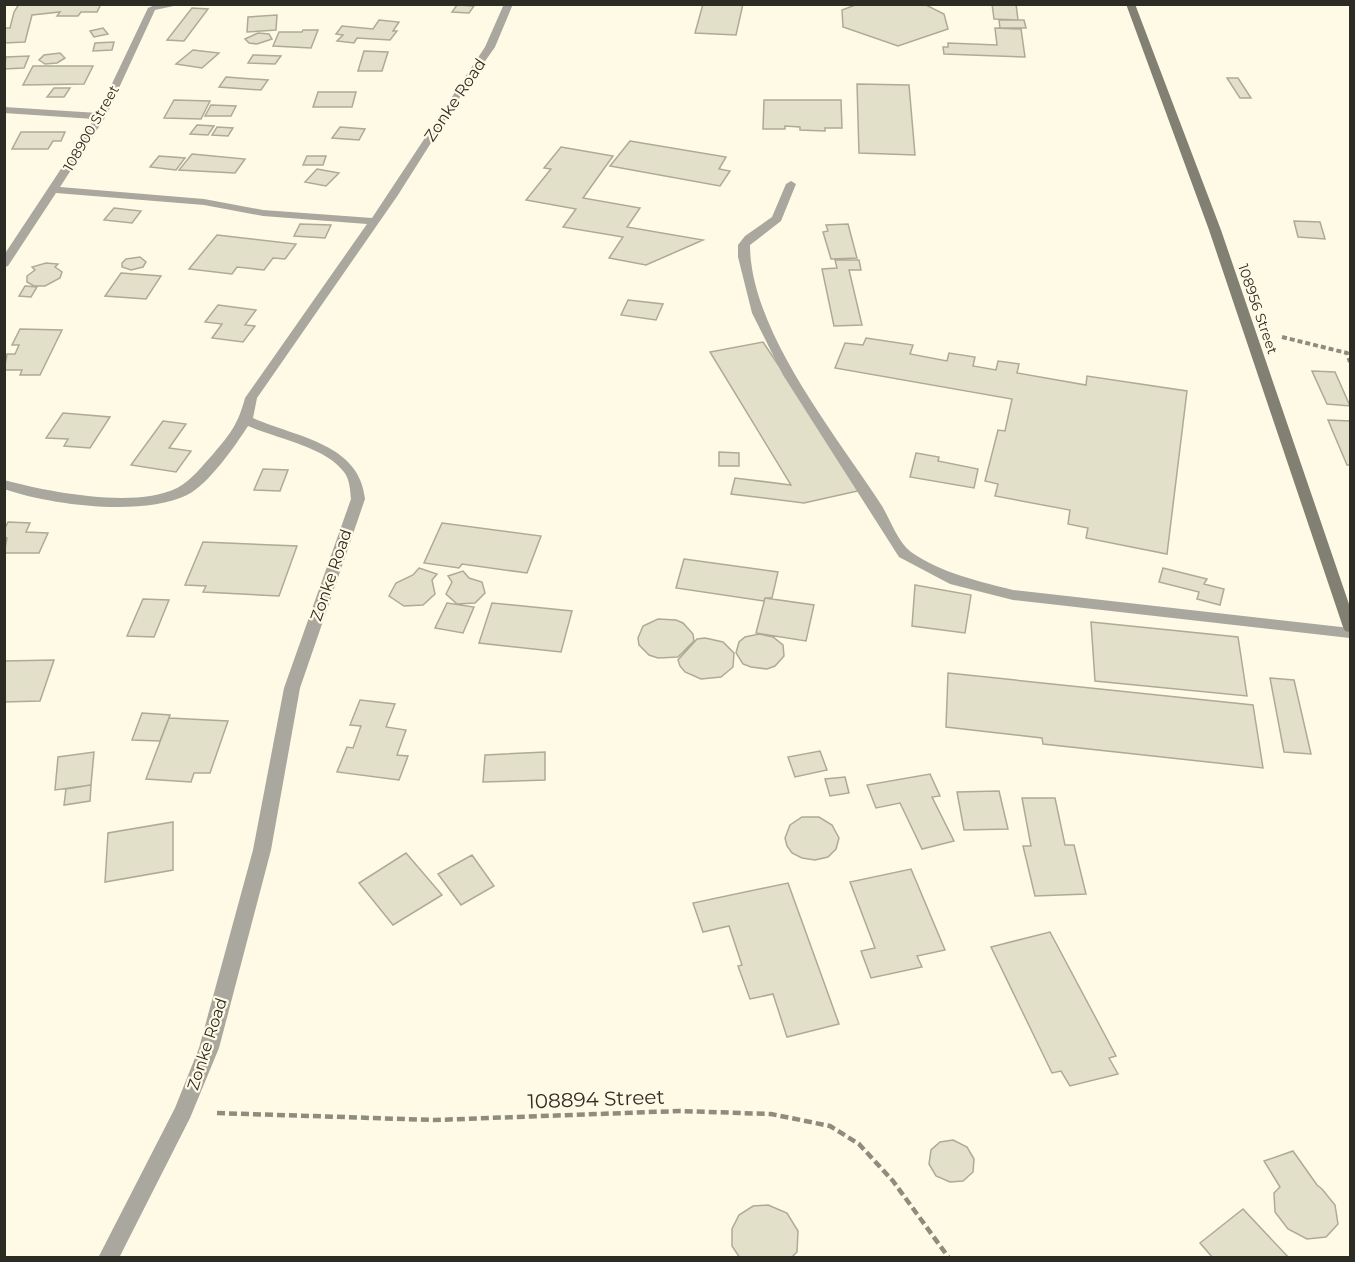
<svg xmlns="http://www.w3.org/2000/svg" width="1355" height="1262" font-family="Montserrat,sans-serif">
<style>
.building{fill:#e3e0ca;stroke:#adaa96;stroke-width:1.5}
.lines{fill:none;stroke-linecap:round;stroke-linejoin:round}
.path-far1{stroke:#8e8c7e;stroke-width:4;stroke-dasharray:5 3;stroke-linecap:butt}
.path{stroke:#8e8c7e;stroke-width:4.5;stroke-dasharray:8 4;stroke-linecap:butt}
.lane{fill:#a9a79e;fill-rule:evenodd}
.street{fill:#a9a79e;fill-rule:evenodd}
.secondary{fill:#828073;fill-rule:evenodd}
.labels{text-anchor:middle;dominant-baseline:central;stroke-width:4.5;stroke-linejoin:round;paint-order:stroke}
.far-street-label{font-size:14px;fill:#2d2c24;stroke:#fefae5}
.street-label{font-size:16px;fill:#2d2c24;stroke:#fefae5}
.near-street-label{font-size:20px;fill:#2d2c24;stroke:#fefae5}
</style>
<rect width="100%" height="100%" fill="#fefae5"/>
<!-- building -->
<path class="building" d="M19,4H101L97,12H81L78,16H57L60,12L32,15L25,42L4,43V28H10L14,12Z
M703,4H743L736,35L695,33Z
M858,4H924L944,14L948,29L898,46L843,27L842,10Z
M992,4H1016L1018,20L994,19Z
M457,5L474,6L469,13L452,12Z
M192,8L208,9L184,41L167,40Z
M277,15L276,30L247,32L248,17Z
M379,20L399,22L393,31H397L390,40L357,38L354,43L337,41L343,35L336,34L342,26L373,29Z
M999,20H1024L1026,28H1000Z
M103,28L108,34L94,37L90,31Z
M995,28L1021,29L1025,57L944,54L943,47H948V43L997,45Z
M303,30H318L311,48L273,46L279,32H302Z
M258,33L269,34L272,39L257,44L249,43L245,39Z
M114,42L112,50L93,51L95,43Z
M193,50L219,53L202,68L176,64Z
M364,51L388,52L382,71H358Z
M60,53L65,58L57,63L45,64L39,60L44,55Z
M253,55L281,56L275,64L248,63Z
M29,56L24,68L4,69L6,57Z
M33,66H93L84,84L23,85Z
M226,77L268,80L261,90L219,87Z
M1227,78H1238L1251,98H1240Z
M857,84L909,85L915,155L859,153Z
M54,88H70L64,97H47Z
M318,92H356L352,107H313Z
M174,100L210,101L201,119L164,118Z
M764,100H841L842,128H825V131L800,130V127L785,126V129H763Z
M211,105L236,106L231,116H205Z
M197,125L214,126L208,135L190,134Z
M217,127L233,128L228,136L212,135Z
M340,127L365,129L359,140L332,138Z
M21,132H65L61,141H53L48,149H12Z
M630,141L726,157L719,169L730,171L720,186L610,166Z
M561,147L613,156L583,198L640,208L627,227L703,240L646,265L609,258L623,237L563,227L576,209L526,200L551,169L544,168Z
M192,154L245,159L235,173L179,170Z
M159,156L185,158L176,170L150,167Z
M307,156H326L323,165H303Z
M317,169L339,173L326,186L305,182Z
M114,208L141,211L132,223L104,220Z
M1294,221L1320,222L1325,239L1298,237Z
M300,224L331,225L325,238L294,236Z
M848,224L857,258L831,259L823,232L828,231L826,225Z
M217,235L296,244L285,259L273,258L264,270L237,267L232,274L189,269Z
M140,257L146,262L143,267L131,270L122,267V263L126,259Z
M835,260H859L861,270H849L862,325L834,326L822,269L837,268Z
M46,263L58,264L55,267L62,272L60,278L45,286H34L27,282V276L35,270L32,267Z
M121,273L161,276L146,299L105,296Z
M25,286L37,287L31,297L19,296Z
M628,300L663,304L656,320L621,315Z
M218,305L256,310L245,325L255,326L243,342L212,338L222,324L205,322Z
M20,329L62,330L40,375H20L22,370H4L7,354H15L19,345H12Z
M866,338L913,345L910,354L947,361L949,353L975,357L973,366L996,370L998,361L1019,364L1017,373L1086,385L1087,376L1187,391L1167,554L1086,538L1088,528L1068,524L1070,510L995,496L998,484L985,481L998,430L1005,431L1012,399L835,368L845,343L863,345Z
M763,342L862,490L804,503L731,494L735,478L791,485L710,352Z
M1312,371L1335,372L1350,406L1327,404Z
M63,413L110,417L90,448L64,446L68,439L46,438Z
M1328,420L1350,421V465H1347Z
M163,421L186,424L169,448L191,451L176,472L131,465Z
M719,452L739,453V466H719Z
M916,453L939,457L938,461L978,469L974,488L910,477Z
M263,469L288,470L280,491L254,490Z
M8,522L30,523L26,532L48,533L39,553H4L7,538L4,537V530Z
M442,523L541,536L527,573L462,564L459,568L424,563Z
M203,542L297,546L279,596L203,592L206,586L185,585Z
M684,559L778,572L772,598H765L764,601L676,588Z
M419,568L437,574L432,580L435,594L423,605L404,606L389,596L396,583L413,575Z
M1163,568L1207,579L1204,584L1224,589L1220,605L1197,599L1199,592L1159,582Z
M463,571L469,578L482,582L485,593L475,603L457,604L446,594L452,582L448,576Z
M915,585L971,595L965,633L912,626Z
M765,598L814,605L806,641L756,633Z
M143,599L169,600L154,637L127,636Z
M447,603L474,607L463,633L435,628Z
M492,603L572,611L561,652L479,643Z
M658,619L676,620L683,623L693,634L694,641L678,657L658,658L649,655L639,645L638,638L643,626Z
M1091,622L1238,637L1247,696L1095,681Z
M759,634L773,637L783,645L784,656L775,666L767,669L751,667L743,664L736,653L739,642L745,637Z
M705,638L723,642L734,653L733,667L721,677L701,679L685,672L680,666L678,660L697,639Z
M54,660L40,701L4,702V661Z
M948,673L1253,705L1263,768L1043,744L1042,738L946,727Z
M1270,678L1294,680L1311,754L1284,752Z
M360,700L395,704L386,727L406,730L397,755L408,756L399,780L337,772L347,747L353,748L361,726L350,725Z
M142,713L170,715L160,741L132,740Z
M169,718L228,721L210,773H194L191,782L146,779Z
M820,751L827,770L795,777L788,757Z
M94,752L91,785L55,790L58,757Z
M545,752V780L483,782L485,755Z
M930,774L940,796L932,797L954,841L922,849L900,803L876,808L867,785Z
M845,777L849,793L830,796L825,779Z
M91,785L90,801L64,805L66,789Z
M999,791L1008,829L964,830L957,792Z
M1022,798H1055L1065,845H1074L1086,894L1035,896L1023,846H1031Z
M802,817H819L832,825L839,838L836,849L828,857L815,860L802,858L792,853L787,846L785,838L790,825Z
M173,822V870L105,882L108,833Z
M406,853L442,895L393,925L359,883Z
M472,855L494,886L461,905L438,874Z
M911,869L945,950L917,956L922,967L871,978L861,951L875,948L850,882Z
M788,883L839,1024L787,1037L773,994L750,999L738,966L742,965L729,926L703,932L693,903Z
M1050,932L1116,1056L1109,1058L1118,1074L1070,1086L1061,1071L1052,1073L991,947Z
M953,1140L967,1147L974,1159L973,1172L963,1181L950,1182L936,1176L929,1164L931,1150L940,1142Z
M1293,1151L1317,1185L1322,1189L1335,1205L1338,1224L1326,1237L1307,1239L1288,1229L1275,1212L1274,1193L1280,1187L1264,1161Z
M768,1205L787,1213L798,1231L797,1252L791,1258H740L732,1246V1229L739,1215L753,1206Z
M1243,1209L1289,1258H1213L1200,1243Z"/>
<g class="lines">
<!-- path-far1 -->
<path class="path-far1" d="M1282,337L1347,353L1350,362"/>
<!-- path -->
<path class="path" d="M217,1113L435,1120L679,1111L771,1114L830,1126L859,1144L893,1181L949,1258"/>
<!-- lane -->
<path class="lane" d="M791,181L796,184L781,221L750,245C750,331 837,436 882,506C891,521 897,541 911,552C941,573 978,581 1013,590L1350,628V638L1013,600L950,584L899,557L783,375L752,313L738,257V245L745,236L772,217L786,184Z"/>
<!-- street -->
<path class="street" d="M157,4H183L155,10L106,116L60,187L204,199L263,210L372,218L485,47L504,4H513L495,47L460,97L398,195L257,398L253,418C295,437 360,443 365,499L300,688L271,850L219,1048L190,1118L119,1258H98L175,1108L199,1048L253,850L284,688L351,499C350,490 350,480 344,472C326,447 276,438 248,426C235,446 209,484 187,495C142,517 50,505 4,489V480C49,492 135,509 177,488C191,481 203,465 214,453C231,433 238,424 245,398L367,224L263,216L204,205L56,193L8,266L4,267V255L94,119L4,113V107L98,113L148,8Z"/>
<!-- secondary -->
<path class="secondary" d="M1126,4H1135L1221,230L1350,607V632L1345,631L1343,627L1209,230Z"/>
</g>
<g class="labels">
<!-- far-street labels -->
<g class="far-street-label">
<text transform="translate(91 128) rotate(-60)">108900 Street</text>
<text transform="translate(1258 309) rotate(71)">108956 Street</text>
</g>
<!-- street labels -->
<g class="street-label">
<text transform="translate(455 100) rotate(-56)">Zonke Road</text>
<text transform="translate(331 575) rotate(-71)">Zonke Road</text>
<text transform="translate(207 1044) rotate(-72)">Zonke Road</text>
</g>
<!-- near-street labels -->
<g class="near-street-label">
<text transform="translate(596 1099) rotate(-2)">108894 Street</text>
</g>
</g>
<!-- border -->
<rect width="1355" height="1262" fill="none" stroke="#2d2c24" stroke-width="12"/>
</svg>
